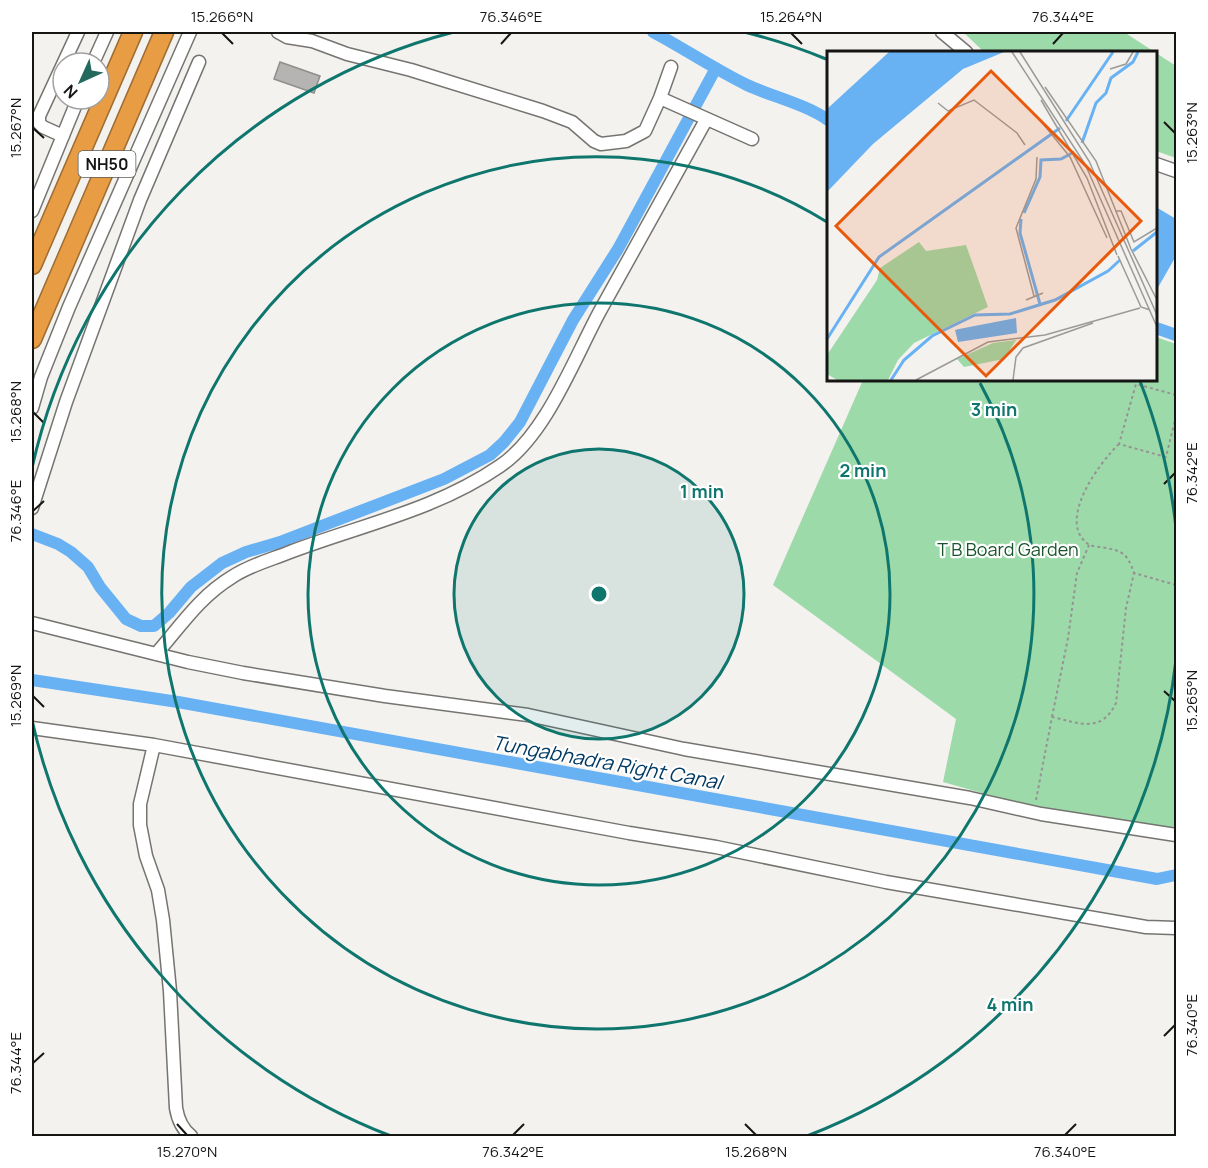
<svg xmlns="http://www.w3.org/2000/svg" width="1208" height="1168" font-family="Manrope,sans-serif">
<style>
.green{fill:#9ddaa9}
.water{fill:#68b2f4}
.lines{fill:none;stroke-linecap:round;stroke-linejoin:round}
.canal{stroke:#68b2f4;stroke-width:12}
.building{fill:#b6b4b2;stroke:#908e8c;stroke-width:1.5}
.minor-casing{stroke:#757471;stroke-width:15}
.highway-casing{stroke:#9e6d33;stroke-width:21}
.path{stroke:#959492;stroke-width:2;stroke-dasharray:3 3;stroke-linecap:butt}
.minor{stroke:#fff;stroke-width:12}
.highway{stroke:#e89c43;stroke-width:18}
.ticks{fill:none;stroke:#151514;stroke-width:2}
.ring{fill:none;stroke:#0f766e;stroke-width:3}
.labels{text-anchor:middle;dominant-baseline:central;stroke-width:4.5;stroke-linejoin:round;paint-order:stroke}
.shield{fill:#fff;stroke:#5b5b5a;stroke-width:1.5}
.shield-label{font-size:16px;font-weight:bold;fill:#151514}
.park-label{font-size:18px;fill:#19542b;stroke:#fff}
.water-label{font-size:20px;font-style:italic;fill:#003a63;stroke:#fff}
.inset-river{fill:none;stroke:#68b2f4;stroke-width:3}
.inset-road{fill:none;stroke:#9b9a97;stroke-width:1.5}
.view{fill:#e8590c;fill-opacity:0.15;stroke:#e8590c;stroke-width:3}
.inset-edge{fill:none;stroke:#151514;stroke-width:3}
.centre{fill:#0f766e;stroke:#fff;stroke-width:3}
.ring-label{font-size:18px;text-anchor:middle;font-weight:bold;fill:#0f766e;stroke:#fff;stroke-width:4.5;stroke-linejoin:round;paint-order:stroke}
.neatline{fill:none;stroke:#151514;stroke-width:2}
.ticks-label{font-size:15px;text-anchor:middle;fill:#151514}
</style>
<rect width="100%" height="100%" fill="#f4f2ef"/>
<!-- green -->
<path class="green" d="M963,32H1124L1176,66V158L1156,151V52H984Z
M1156,337L1176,344V829L1067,817L943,782L956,719L773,585L863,380H1156Z"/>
<!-- water -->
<path class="water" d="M1156,207L1176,219V256L1156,291Z"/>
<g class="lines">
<!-- canal -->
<path class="canal" d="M653,32C685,49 714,69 747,85C773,97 805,104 828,120
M1156,328L1176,335
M32,534L58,544L71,552L88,567L100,587L126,619L141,626H154L169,613L191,587L222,563L246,552L280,542L444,479L490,455L504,442L520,422L573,320L618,249L716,68
M32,680L178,702L1157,879L1176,875"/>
</g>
<!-- building -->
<path class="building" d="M280,62L320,76L314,93L274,79Z"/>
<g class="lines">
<!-- minor casing -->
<g class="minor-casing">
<path id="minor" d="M278,32L287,37L312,41L347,54L411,70L543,111L572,122L594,141L601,144L626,141L645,131L660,98L671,67
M942,32L966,52
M93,63L107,32
M660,98L752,139
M63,136L43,127L39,123V116L78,32
M1156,164L1176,171
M32,211L78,99
M32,408L41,377L69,307L190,32
M32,508L66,402L140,200L199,62
M32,623L188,662L243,673L385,696L528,715L684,749L970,798L1041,814L1176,835
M156,654C180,627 199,597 232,577C250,565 270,560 290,552C361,525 436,510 500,466C546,435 574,359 600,311C635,247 671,184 706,120
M32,728L154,745L629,833L716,847L886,882L1146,927L1176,928
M154,745L140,804V825L146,856L158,890L163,920L170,991L176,1108C178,1120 182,1129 191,1136"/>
</g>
<!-- highway casing -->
<g class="highway-casing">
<path id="highway" d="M32,265L133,32
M32,339L164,32"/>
</g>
<!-- path -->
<path class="path" d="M1176,395L1136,384L1119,444L1166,457L1176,416
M1119,444C1100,462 1056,521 1088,544C1091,546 1097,547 1101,547C1122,551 1127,552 1134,573L1176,585
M1052,717L1068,638L1077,573L1089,545
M1036,800L1052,717C1079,723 1101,734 1116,703L1126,608L1134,573"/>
<!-- minor -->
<use href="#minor" class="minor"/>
<!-- highway -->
<use href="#highway" class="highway"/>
</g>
<!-- ticks -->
<path class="ticks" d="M222,33L233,44M791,33L802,44M501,44L511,33M1053,44L1063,33M1164,122L1175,133M33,128L44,138M33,412L44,423M1164,484L1175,473M33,511L44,501M1164,691L1175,701M33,696L44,707M1164,1036L1175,1025M33,1063L44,1053M177,1124L187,1135M745,1124L756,1135M513,1135L524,1124M1065,1135L1076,1124"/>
<!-- distance rings -->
<circle cx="599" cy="594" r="145" fill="#0f766e" fill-opacity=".12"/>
<g class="ring">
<circle cx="599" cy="594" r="145"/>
<circle cx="599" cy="594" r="291"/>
<path d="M980 383A436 436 0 1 1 827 222"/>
<path d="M1176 660A581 581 0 0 1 807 1136M391 1136A581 581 0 0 1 32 720M32 468A581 581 0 0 1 454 32M744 32A581 581 0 0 1 826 59M1140 381A581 581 0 0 1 1176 528"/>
</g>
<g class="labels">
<!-- shield labels -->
<rect class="shield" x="78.5" y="151" width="57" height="26" rx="4.5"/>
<g class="shield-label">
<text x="107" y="164">NH50</text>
</g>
<!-- park labels -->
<g class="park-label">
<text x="1008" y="549">T B Board Garden</text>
</g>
<!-- water labels -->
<g class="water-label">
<text transform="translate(607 762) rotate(10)">Tungabhadra Right Canal</text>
</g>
</g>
<!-- overview -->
<g transform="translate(827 51)">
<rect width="330" height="330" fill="#f4f2ef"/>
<path d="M92,191L99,200L139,194L161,256L87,292L71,309L61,329H10L0,323V304L50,229L53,217ZM189,289L177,308L137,316L130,308L166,292Z" fill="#9ddaa9"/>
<path d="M62,1H177L136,18L46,93L0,141V58ZM189,267L190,282L131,291L128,279L132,278Z" fill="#68b2f4"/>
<path class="inset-river" d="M239,70L286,1M255,92L269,52L279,42L284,27L306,11L311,1M197,162L213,126L214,109L234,108L247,101M194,168L193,182L213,253M306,200L330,181M0,288L52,206L233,77M64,329L77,309L105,285L148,264L183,263L228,249L281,220L293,209"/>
<path class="inset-road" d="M185,1L258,113L330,276M193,1L262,110L330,264M283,18L299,13L306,1M218,36L269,110L304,198M214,49L260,127L290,204M111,52L121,60L147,49L190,82L198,94M213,69L243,106L280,187M288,160H294L307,191L330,177M304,198L330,249M291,205L314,256L323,259M207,245L189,177L209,128L210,106M199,249L216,242M89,329L161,291L218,284L313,257M186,329L189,306L196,297L266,272"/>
<path class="view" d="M164,20L314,170L159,325L9,175Z"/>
<rect width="330" height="330" class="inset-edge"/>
</g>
<circle cx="599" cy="594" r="9" class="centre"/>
<g class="ring-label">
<text x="994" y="416">3 min</text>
<text x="863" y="477">2 min</text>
<text x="702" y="498">1 min</text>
<text x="1010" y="1011">4 min</text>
</g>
<!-- border -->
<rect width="1208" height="1168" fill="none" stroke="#ffffff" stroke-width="66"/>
<!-- north arrow -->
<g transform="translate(81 81) rotate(225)"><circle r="28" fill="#ffffff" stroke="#a1a1a1" stroke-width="1.5"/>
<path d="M0-4.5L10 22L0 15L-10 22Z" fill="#23695e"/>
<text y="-9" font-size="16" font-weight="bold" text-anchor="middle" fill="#151514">N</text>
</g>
<rect x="33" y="33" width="1142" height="1102" class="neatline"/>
<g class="ticks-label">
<text x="222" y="22">15.266°N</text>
<text x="511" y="22">76.346°E</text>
<text x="791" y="22">15.264°N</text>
<text x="1063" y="22">76.344°E</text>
<text transform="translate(16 128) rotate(-90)" y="5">15.267°N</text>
<text transform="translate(1192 133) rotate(-90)" y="5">15.263°N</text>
<text transform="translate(16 412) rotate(-90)" y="5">15.268°N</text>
<text transform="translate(1192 473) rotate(-90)" y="5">76.342°E</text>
<text transform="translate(16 511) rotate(-90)" y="5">76.346°E</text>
<text transform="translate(16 696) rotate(-90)" y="5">15.269°N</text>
<text transform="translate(1192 701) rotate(-90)" y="5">15.265°N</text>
<text transform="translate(1192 1025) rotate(-90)" y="5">76.340°E</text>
<text transform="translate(16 1063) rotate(-90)" y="5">76.344°E</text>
<text x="187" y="1157">15.270°N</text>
<text x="513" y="1157">76.342°E</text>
<text x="756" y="1157">15.268°N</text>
<text x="1065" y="1157">76.340°E</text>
</g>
</svg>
